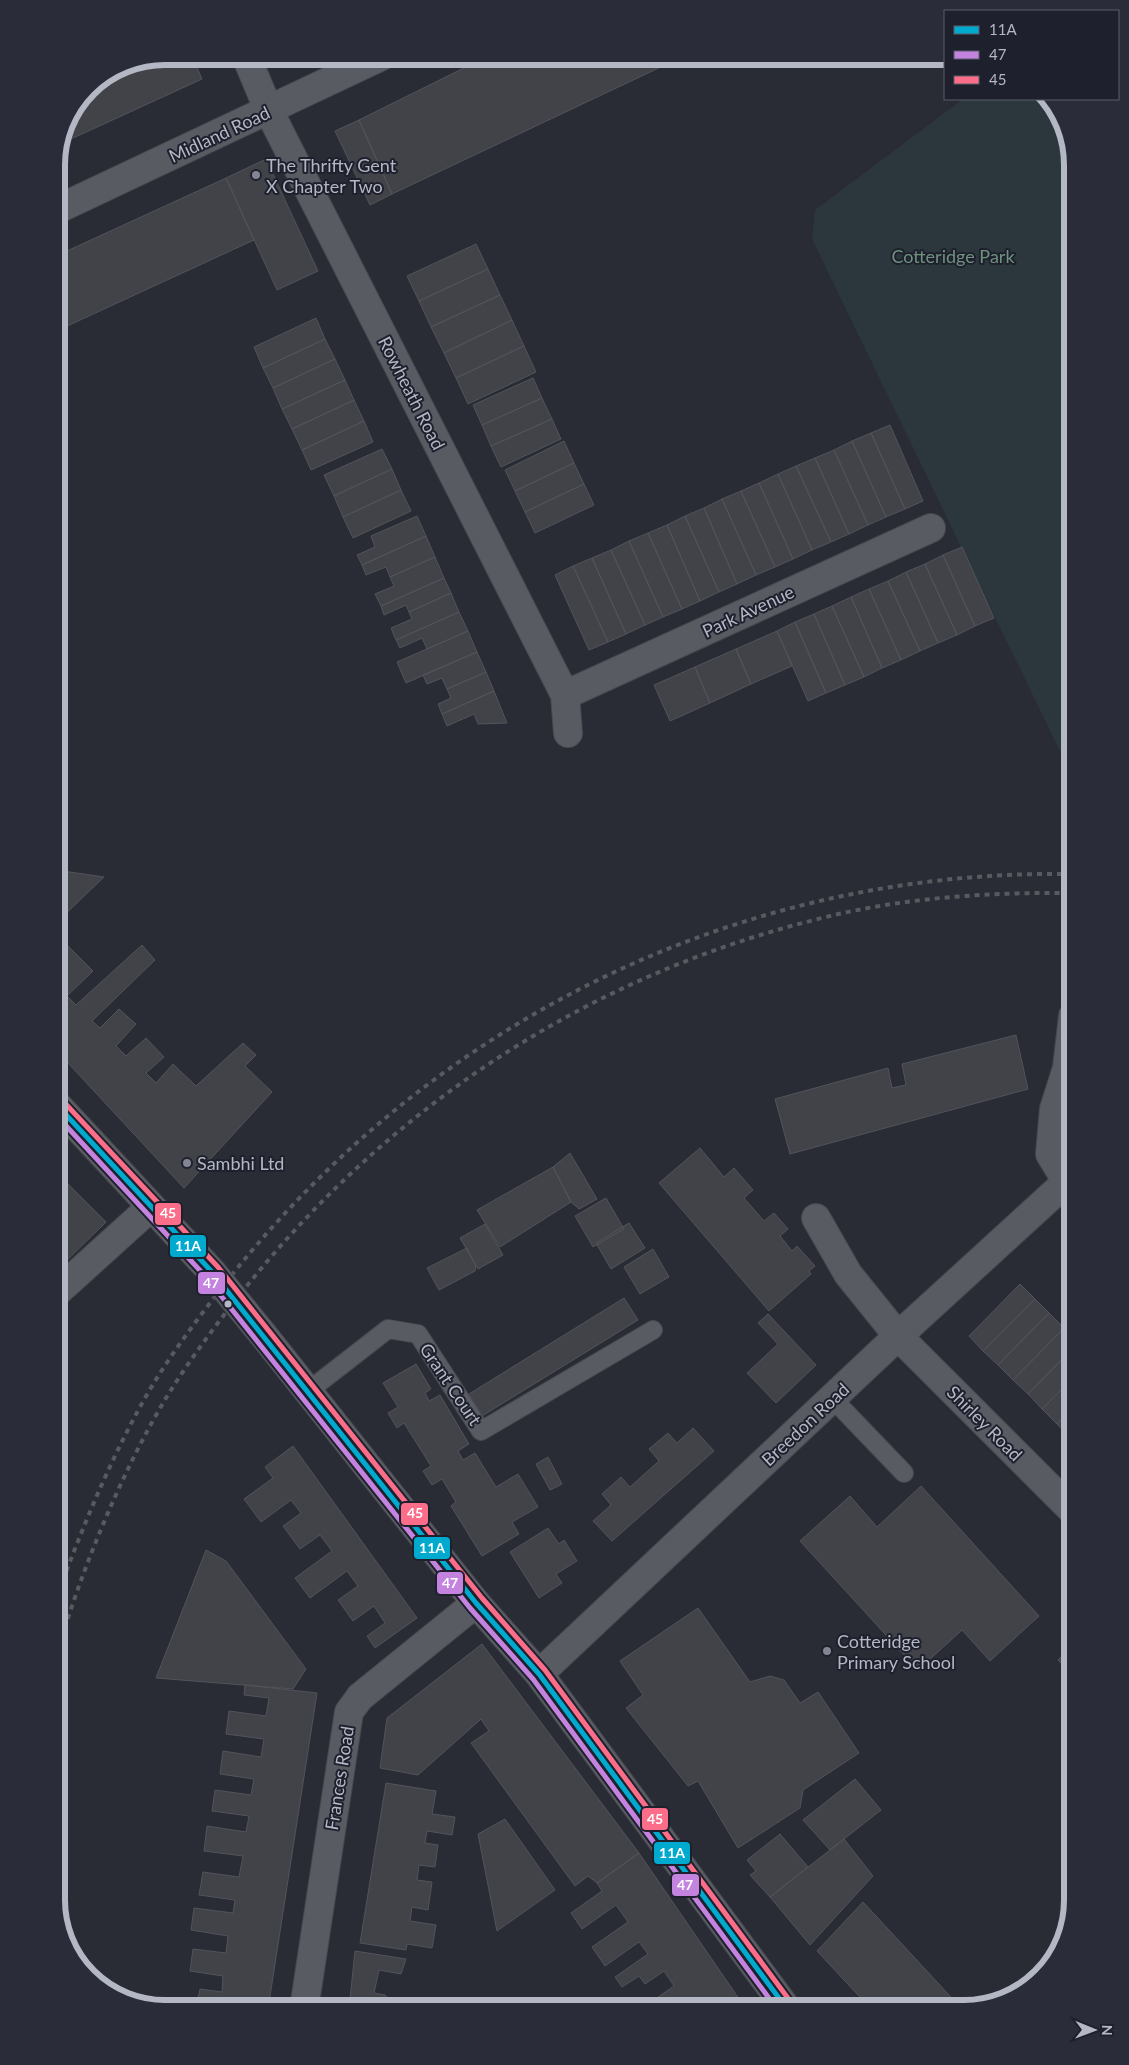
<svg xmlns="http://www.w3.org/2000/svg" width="1129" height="2065" font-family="Lato,sans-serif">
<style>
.green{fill:#2b373c}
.building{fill:#414349;stroke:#51545b}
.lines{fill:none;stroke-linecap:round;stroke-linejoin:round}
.service-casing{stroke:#46494e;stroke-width:20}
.minor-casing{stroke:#46494e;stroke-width:30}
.primary-casing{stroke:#464951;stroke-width:30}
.service{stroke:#585b62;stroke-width:18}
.minor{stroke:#585b62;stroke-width:28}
.primary{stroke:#5b5d63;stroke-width:28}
.rail{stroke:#585a60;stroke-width:4;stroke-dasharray:5 5;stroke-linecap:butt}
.primary-bridge-casing{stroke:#464951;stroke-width:30;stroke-linecap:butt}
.primary-bridge{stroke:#5b5d63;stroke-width:28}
.bus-1-casing{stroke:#1e212d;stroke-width:9}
.bus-2-casing{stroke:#1e212d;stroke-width:9}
.bus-3-casing{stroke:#1e212d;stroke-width:9}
.bus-1{stroke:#00a9ce;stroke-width:5}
.bus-2{stroke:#c483df;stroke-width:5}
.bus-3{stroke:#fb6d88;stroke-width:5}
.poi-dot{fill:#838692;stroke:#1e212d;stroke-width:2}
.bus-dot{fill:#b4b7c4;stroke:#1e212d;stroke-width:2}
.labels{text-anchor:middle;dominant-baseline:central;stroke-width:4;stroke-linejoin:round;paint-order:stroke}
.street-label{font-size:18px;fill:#b4b7c4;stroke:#1e212d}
.poi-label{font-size:18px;fill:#b4b7c4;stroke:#1e212d;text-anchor:start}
.park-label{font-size:18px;fill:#6e927d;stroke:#1e212d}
.rim{fill:none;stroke:#b4b7c4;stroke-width:6}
.line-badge{stroke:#1e212d;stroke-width:2}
.badge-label{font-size:14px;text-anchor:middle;font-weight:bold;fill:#fff}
</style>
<rect width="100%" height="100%" fill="#292c34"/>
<!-- green -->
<path class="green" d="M963,99H1046L1064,123L1073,165V767L1068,768L812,239L815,210Z"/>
<!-- building -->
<path class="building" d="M165,56H192L202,79L60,144L65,123L88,88L124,64Z
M488,56H684L392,194L359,120Z
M359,120L392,194L370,205L335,131Z
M266,159L318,271L277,290L226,178Z
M226,178L254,240L65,327L56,308V256Z
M476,244L488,269L419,301L407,276Z
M488,269L500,295L431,327L419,301Z
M500,295L512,320L444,353L431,327Z
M56,308L65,327L56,332Z
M316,318L325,339L263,368L254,347Z
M512,320L524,346L456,378L444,353Z
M325,339L335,359L273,388L263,368Z
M524,346L536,372L468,404L456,378Z
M335,359L345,380L282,409L273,388Z
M533,378L542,398L482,425L473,405Z
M345,380L354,400L292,429L282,409Z
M542,398L552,419L491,446L482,425Z
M354,400L364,421L302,450L292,429Z
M552,419L561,439L501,467L491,446Z
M364,421L373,442L311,470L302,450Z
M890,425L923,501L905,509L871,433Z
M871,433L905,509L886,517L852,441Z
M564,441L574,463L515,491L505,470Z
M852,441L886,517L868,525L834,450Z
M382,449L392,469L334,496L324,475Z
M834,450L868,525L849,534L815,458Z
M815,458L849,534L831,542L796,466Z
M574,463L584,484L525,512L515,491Z
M796,466L831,542L812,550L778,474Z
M392,469L401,490L343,517L334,496Z
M778,474L812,550L793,559L759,483Z
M759,483L793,559L775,567L741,491Z
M584,484L594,505L535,533L525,512Z
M401,490L411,511L353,538L343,517Z
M741,491L775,567L756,575L722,499Z
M722,499L756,575L737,584L704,508Z
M704,508L737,584L719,592L685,516Z
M417,516L426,536L362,565L357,555L375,547L371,536Z
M685,516L719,592L700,601L667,525Z
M667,525L700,601L682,609L648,533Z
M648,533L682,609L663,617L629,541Z
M426,536L435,557L390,577L386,567L366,575L362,565Z
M629,541L663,617L645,625L611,550Z
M962,547L994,618L975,626L943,555Z
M611,550L645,625L626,634L592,558Z
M943,555L975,626L957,635L925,564Z
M435,557L444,578L381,606L375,594L394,586L390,577Z
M592,558L626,634L608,642L573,566Z
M925,564L957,635L938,643L906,572Z
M573,566L608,642L589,650L555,575Z
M906,572L938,643L920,651L888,581Z
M444,578L451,593L409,612L406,605L384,615L381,606Z
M888,581L920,651L901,660L869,589Z
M869,589L901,660L882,668L851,597Z
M451,593L459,612L396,640L391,628L412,619L409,612Z
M851,597L882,668L864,677L832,606Z
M832,606L864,677L845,685L814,614Z
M459,612L468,631L427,649L422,638L400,648L396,640Z
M814,614L845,685L826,693L795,622Z
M795,622L826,693L808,701L777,631Z
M468,631L477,652L406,683L397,662Z
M777,631L792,666L751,684L736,649Z
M736,649L751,684L710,703L695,667Z
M477,652L486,672L447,689L442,678L427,684L423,675Z
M695,667L710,703L670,721L654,685Z
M486,672L494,691L442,714L438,704L451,698L447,689Z
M494,691L507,723L478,724L474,714L447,726L442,714Z
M56,870L104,877L56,923Z
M56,934L93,971L67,996L76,1005L142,945L155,960L92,1021L100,1028L119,1009L136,1024L116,1046L126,1056L146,1038L164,1057L146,1073L156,1083L173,1064L196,1086L243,1043L256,1055L245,1066L272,1092L184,1188L56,1050Z
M1016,1035L1028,1089L790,1154L775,1099L888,1068L892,1088L906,1085L902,1064Z
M700,1148L724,1177L734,1168L753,1190L744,1198L764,1221L774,1213L788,1229L780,1236L792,1251L797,1246L815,1266L809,1271L811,1274L769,1311L659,1183Z
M570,1153L597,1199L579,1209L571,1202L553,1167Z
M553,1167L571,1202L500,1247L477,1210Z
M56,1172L106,1222L56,1271Z
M606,1198L624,1229L593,1247L575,1216Z
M629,1223L645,1248L611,1269L596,1243Z
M485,1224L503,1255L478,1269L460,1238Z
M467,1248L476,1266L475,1271L439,1290L427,1268Z
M653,1249L669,1277L640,1294L624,1267Z
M1020,1284L1035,1299L983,1351L969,1336Z
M624,1298L638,1320L482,1416L469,1394Z
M1035,1299L1049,1313L998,1365L983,1351Z
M1049,1313L1064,1328L1013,1380L998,1365Z
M768,1314L816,1365L776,1403L747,1373L778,1344L758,1323Z
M1064,1328L1073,1336V1348L1028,1394L1013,1380Z
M1073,1348V1378L1042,1409L1028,1394Z
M416,1364L431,1389L425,1393L429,1401L440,1395L469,1444L458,1451L463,1460L475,1453L496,1487L518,1474L538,1507L512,1522L519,1534L482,1556L451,1506L456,1502L442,1479L432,1485L423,1471L431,1466L404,1423L397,1428L388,1413L398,1407L383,1383Z
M1073,1378V1407L1057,1424L1042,1409Z
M1073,1407V1437L1071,1438L1057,1424Z
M693,1428L714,1451L612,1541L593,1521L611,1505L602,1494L621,1477L630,1487L659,1461L649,1449L668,1433L677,1443Z
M293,1446L417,1618L375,1648L367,1636L385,1623L374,1606L353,1621L338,1600L358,1586L347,1571L310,1598L295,1578L332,1551L320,1535L300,1549L283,1526L301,1513L291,1500L261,1522L244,1499L273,1478L265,1467Z
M548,1457L562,1484L550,1490L536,1464Z
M921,1486L1039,1616L990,1661L962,1630L918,1670L800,1541L850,1496L877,1527Z
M548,1528L559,1544L564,1540L577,1561L556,1574L562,1583L539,1598L510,1552Z
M206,1550L226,1561L306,1669L293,1689L156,1678Z
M698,1608L750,1682L770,1676L784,1680L800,1703L818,1692L859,1753L803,1790L800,1808L738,1848L698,1781L688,1786L626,1708L643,1695L620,1661Z
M482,1644L639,1853L597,1883L588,1876L575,1886L471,1743L489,1731L481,1719L418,1775L380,1768L387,1718Z
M1073,1646V1675L1058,1660Z
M245,1685L317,1693L268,2009H196L200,1989L222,1992L223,1976L190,1971L193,1949L226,1953L228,1936L191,1930L194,1908L233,1913L235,1900L199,1895L203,1872L239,1877L243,1856L204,1851L207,1826L246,1832L249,1816L212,1811L215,1790L251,1795L254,1779L220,1774L223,1751L261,1757L264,1739L226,1734L229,1711L266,1716L269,1698L244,1695Z
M855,1779L881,1810L830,1850L803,1820Z
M386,1783L436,1791L432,1814L455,1817L452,1835L427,1831L425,1843L438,1845L435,1867L419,1865L417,1880L432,1882L428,1910L412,1907L410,1921L436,1925L432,1948L407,1944L406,1950L360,1943Z
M505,1819L555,1890L497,1931L478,1834Z
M780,1834L808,1867L770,1897L750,1875L756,1871L747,1860Z
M844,1839L873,1876L810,1945L770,1897Z
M639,1853L746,2009H690L685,2003L677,2009H641L674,1986L664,1971L645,1984L639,1976L622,1987L615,1977L648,1954L639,1942L605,1966L592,1947L628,1922L616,1905L582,1929L571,1913L602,1891L597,1883Z
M863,1902L962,2009H871L817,1951Z
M355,1951L406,1959L401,1974L379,1970L374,1993L385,1995L397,2009H349Z"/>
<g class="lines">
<!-- service casing -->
<g class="service-casing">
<path id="service" d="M307,1392L388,1329L418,1334L481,1431L653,1330
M832,1398L904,1473"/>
</g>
<!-- minor casing -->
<g class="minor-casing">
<path id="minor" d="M246,56L269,111L565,695L568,733
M56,210L382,56
M565,695L931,528
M1067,1182L1050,1154L1054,1109L1067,1068L1073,1016
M816,1218L848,1274L898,1336L1073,1511
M56,1293L151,1207
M539,1674L898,1336L1073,1176
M304,2009L349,1712L360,1697L476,1603"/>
</g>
<!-- primary casing -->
<g class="primary-casing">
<path id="primary" d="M56,1104L212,1272
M265,1337L476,1603L539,1674L787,2009"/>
</g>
<!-- service -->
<use href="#service" class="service"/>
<!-- minor -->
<use href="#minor" class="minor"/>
<!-- primary -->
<use href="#primary" class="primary"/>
<!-- rail -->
<path class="rail" d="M56,1599C82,1528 111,1457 149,1391C174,1349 205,1309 235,1271C441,1016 745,869 1073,874
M56,1657C80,1573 121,1473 166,1398C190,1359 218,1322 246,1287C392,1105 588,977 814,920C897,898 987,892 1073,893"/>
<!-- primary-bridge casing -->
<g class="primary-bridge-casing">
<path id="primary-bridge" d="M212,1272L265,1337"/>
</g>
<!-- primary-bridge -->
<use href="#primary-bridge" class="primary-bridge"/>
<!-- bus-1 casing -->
<g class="bus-1-casing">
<path id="bus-1" d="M56,1104L212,1272L476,1603L539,1674L787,2009"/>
</g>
<!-- bus-2 casing -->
<g class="bus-2-casing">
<path id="bus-2" d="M56,1115L206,1277L470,1608L533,1679L777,2009"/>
</g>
<!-- bus-3 casing -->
<g class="bus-3-casing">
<path id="bus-3" d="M61,1099L218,1267L482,1598L545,1670L793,2005"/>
</g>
<!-- bus-1 -->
<use href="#bus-1" class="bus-1"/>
<!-- bus-2 -->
<use href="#bus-2" class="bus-2"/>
<!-- bus-3 -->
<use href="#bus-3" class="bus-3"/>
</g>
<!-- markers -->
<g class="poi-dot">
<circle cx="256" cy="175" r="5"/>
<circle cx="187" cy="1163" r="5"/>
<circle cx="827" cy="1651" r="5"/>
</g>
<circle class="bus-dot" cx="228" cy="1304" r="4.5"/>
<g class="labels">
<!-- street labels -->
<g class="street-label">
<text transform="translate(219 134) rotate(-25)">Midland Road</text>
<text transform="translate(412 393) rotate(63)">Rowheath Road</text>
<text transform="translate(748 611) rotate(-25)">Park Avenue</text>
<text transform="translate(451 1384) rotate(56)">Grant Court</text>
<text transform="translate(985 1423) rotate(45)">Shirley Road</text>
<text transform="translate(805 1424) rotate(-43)">Breedon Road</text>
<text transform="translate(339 1778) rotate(-81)">Frances Road</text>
</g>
<!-- poi labels -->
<g class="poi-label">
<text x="266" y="165">The Thrifty Gent<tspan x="266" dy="21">X Chapter Two</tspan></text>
<text x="197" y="1163">Sambhi Ltd</text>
<text x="837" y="1641">Cotteridge<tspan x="837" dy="21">Primary School</tspan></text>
</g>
<!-- park labels -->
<g class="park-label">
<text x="953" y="256">Cotteridge Park</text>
</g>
</g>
<!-- crop -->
<path d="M0 0H1129V2065H0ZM165 65H964A100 100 0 0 1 1064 165V1900A100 100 0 0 1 964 2000H165A100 100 0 0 1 65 1900V165A100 100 0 0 1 165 65Z" fill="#2a2d39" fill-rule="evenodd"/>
<path class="rim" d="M165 65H964A100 100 0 0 1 1064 165V1900A100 100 0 0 1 964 2000H165A100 100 0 0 1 65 1900V165A100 100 0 0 1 165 65Z"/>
<g class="line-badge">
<rect x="154" y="1202" width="28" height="24" rx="5" fill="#fb6d88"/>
<rect x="169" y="1234" width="38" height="24" rx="5" fill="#00a9ce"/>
<rect x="197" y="1271" width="29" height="24" rx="5" fill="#c483df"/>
<rect x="400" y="1502" width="29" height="24" rx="5" fill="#fb6d88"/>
<rect x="413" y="1536" width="38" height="24" rx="5" fill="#00a9ce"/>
<rect x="436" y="1571" width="28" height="24" rx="5" fill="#c483df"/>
<rect x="641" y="1807" width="28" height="24" rx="5" fill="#fb6d88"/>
<rect x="653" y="1841" width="38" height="24" rx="5" fill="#00a9ce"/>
<rect x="671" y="1873" width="29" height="24" rx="5" fill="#c483df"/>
</g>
<g class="badge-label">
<text x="168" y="1218">45</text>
<text x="188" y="1251">11A</text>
<text x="211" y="1288">47</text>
<text x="415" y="1518">45</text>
<text x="432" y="1553">11A</text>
<text x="450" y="1588">47</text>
<text x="655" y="1824">45</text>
<text x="672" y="1858">11A</text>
<text x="685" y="1890">47</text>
</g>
<!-- legend -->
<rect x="944" y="10" width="175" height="90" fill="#1e212d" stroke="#5a5d69"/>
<rect x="954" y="26" width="25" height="8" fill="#00a9ce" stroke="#5a5d69"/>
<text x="989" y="35" font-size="15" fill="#b4b7c4">11A</text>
<rect x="954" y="51" width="25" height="8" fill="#c483df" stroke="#5a5d69"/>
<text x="989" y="60" font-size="15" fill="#b4b7c4">47</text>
<rect x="954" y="76" width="25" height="8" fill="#fb6d88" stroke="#5a5d69"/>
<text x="989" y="85" font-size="15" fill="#b4b7c4">45</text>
<!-- north arrow -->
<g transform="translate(1094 2030) rotate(91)" stroke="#1e212d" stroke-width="4" paint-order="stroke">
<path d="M0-4L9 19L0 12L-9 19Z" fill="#b4b7c4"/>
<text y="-8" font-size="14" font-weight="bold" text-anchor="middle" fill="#b4b7c4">N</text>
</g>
</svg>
